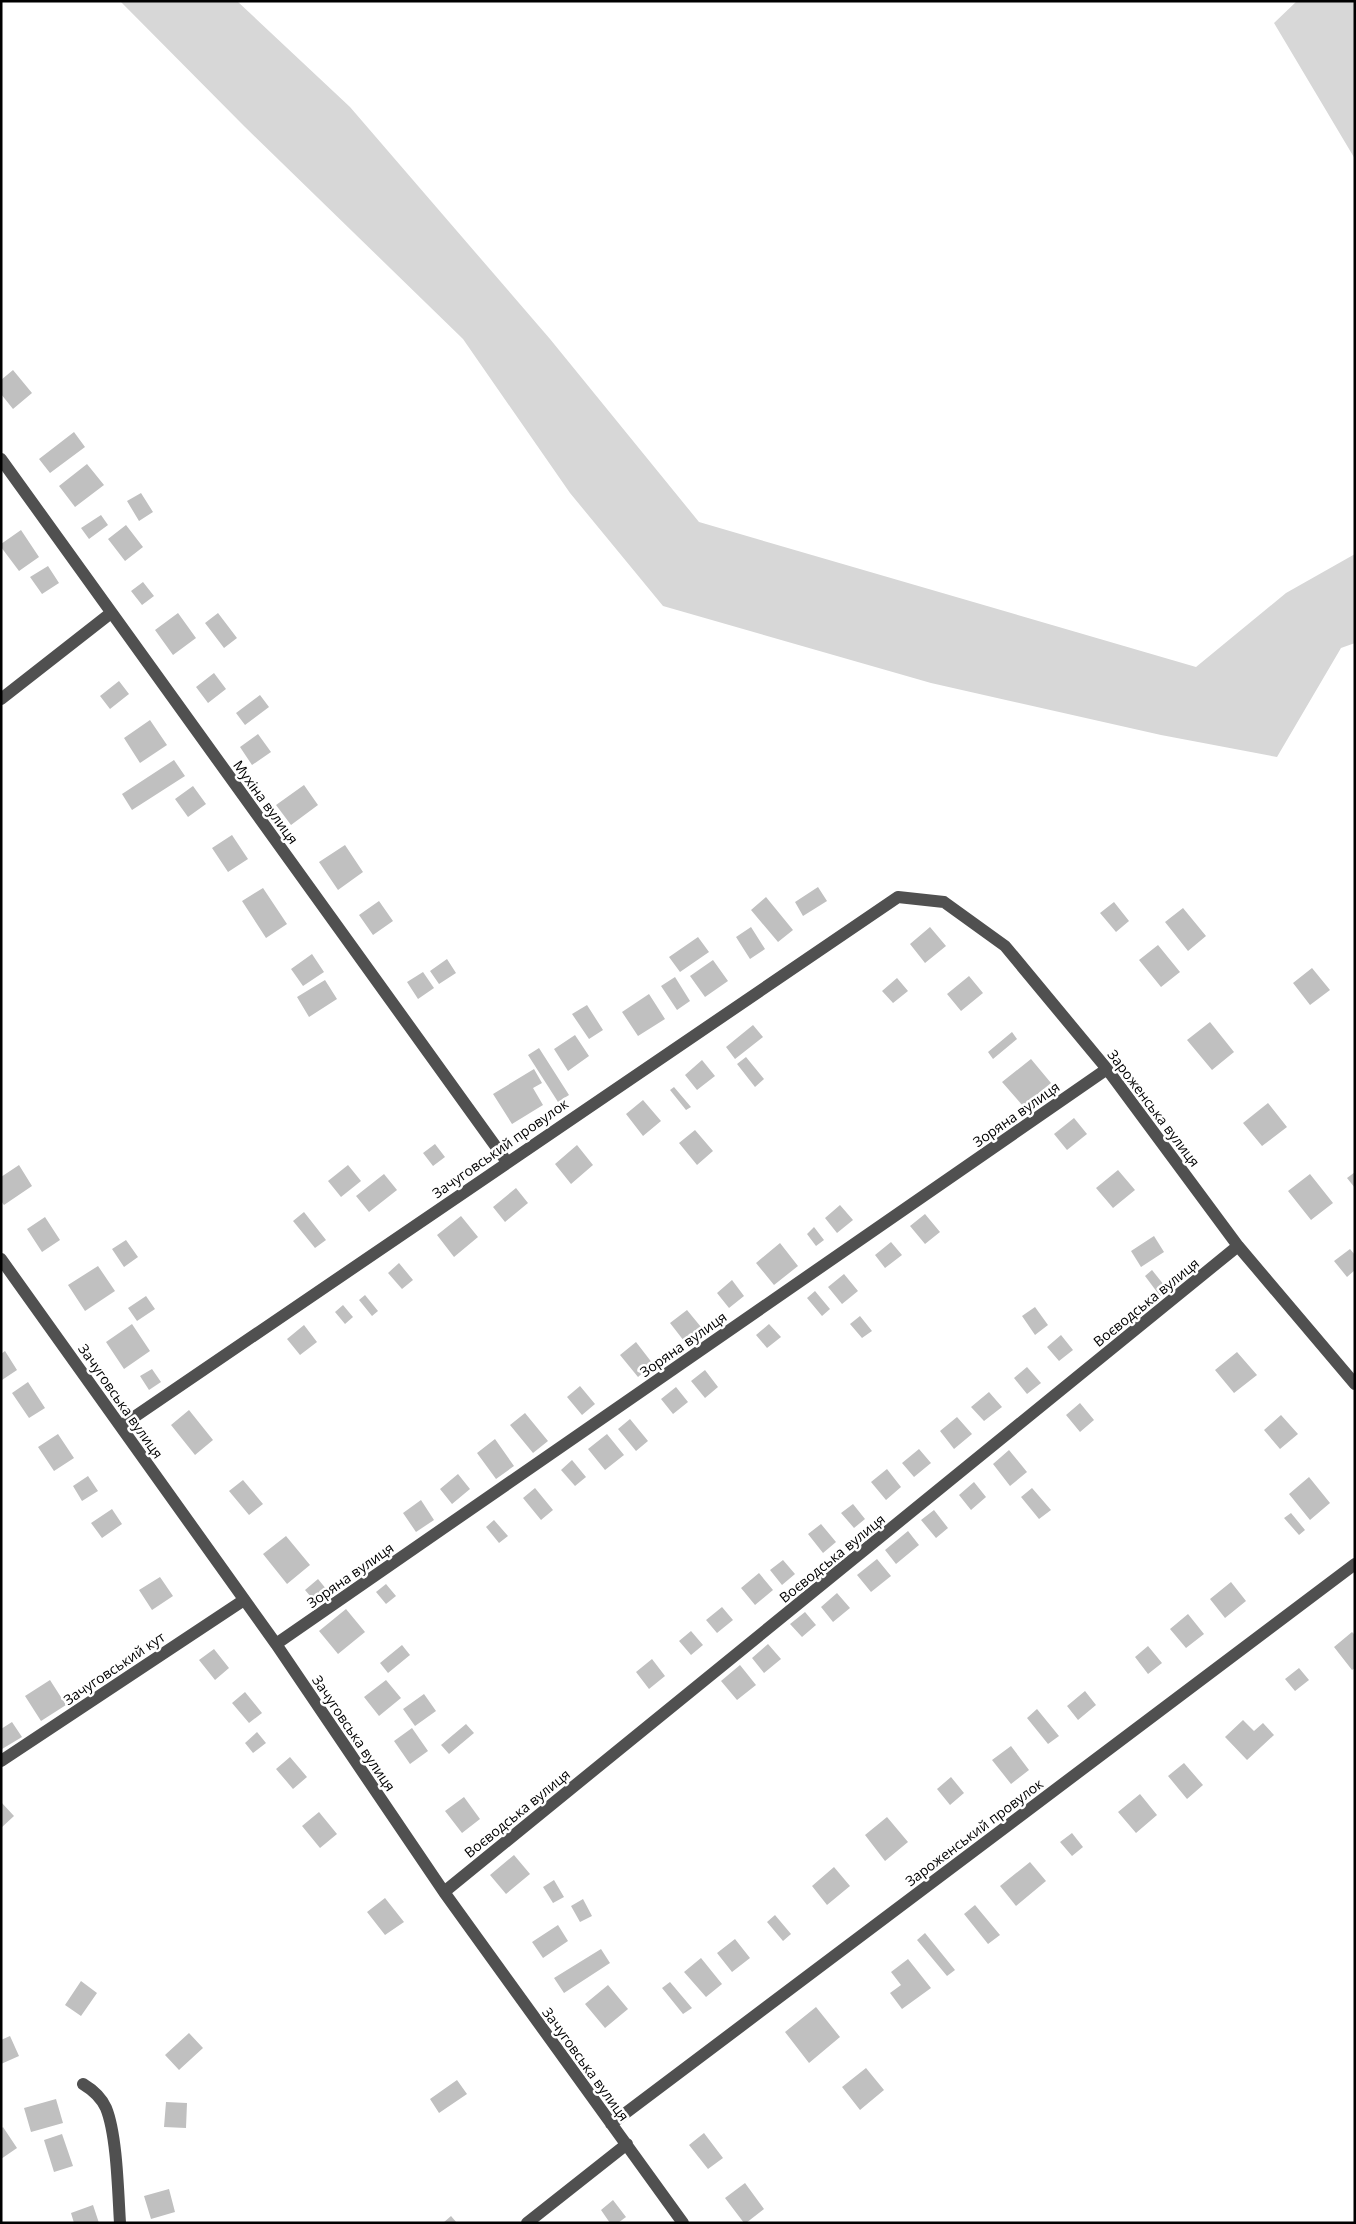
<svg xmlns="http://www.w3.org/2000/svg" width="1356" height="2224" font-family="'Open Sans',sans-serif">
<style>
.green{fill:#d7d7d7}
.building{fill:#c0c0c0}
.lines{fill:none;stroke-linecap:round;stroke-linejoin:round}
.minor{stroke:#505050;stroke-width:12}
.labels{text-anchor:middle;dominant-baseline:central;stroke-width:5;stroke-linejoin:round;paint-order:stroke}
.street-label{font-size:14px;fill:#000;stroke:#fff}
</style>
<rect width="100%" height="100%" fill="#fff"/>
<!-- green -->
<path class="green" d="M120,1H237L350,107L550,339L699,522L1196,667L1286,593L1355,554V643L1341,648L1277,757L1161,735L931,683L663,606L570,493L463,339L244,126Z
M1297,1H1355V159L1274,23Z"/>
<!-- building -->
<path class="building" d="M13,370L32,393L13,409L1,394V380Z
M74,432L85,447L50,473L39,459Z
M87,464L104,485L75,507L59,486Z
M141,493L153,512L139,521L127,501Z
M101,515L108,525L89,539L81,528Z
M126,525L143,547L125,561L108,539Z
M21,530L39,557L19,571L1,547V544Z
M48,566L59,583L42,594L30,577Z
M143,582L154,596L142,605L131,591Z
M178,613L196,638L173,655L155,630Z
M218,613L237,638L224,648L205,623Z
M214,673L226,689L208,703L196,687Z
M119,681L129,694L110,709L100,696Z
M260,695L269,707L245,725L236,713Z
M150,720L167,745L140,763L124,738Z
M258,734L271,752L252,765L240,747Z
M174,760L185,776L132,810L122,794Z
M304,785L318,805L291,825L276,805Z
M193,786L206,804L188,817L175,799Z
M232,835L248,859L228,872L212,848Z
M345,845L363,872L338,890L319,862Z
M818,887L827,901L803,916L795,902Z
M263,888L287,924L266,938L242,901Z
M766,897L793,930L778,942L751,910Z
M379,901L393,921L373,935L359,915Z
M1114,902L1129,921L1116,932L1100,913Z
M1183,908L1206,936L1188,951L1165,922Z
M751,927L765,949L750,959L736,937Z
M930,927L946,946L925,963L910,944Z
M698,937L709,952L680,972L669,957Z
M1158,945L1180,972L1161,987L1139,960Z
M312,954L324,972L303,986L291,969Z
M447,959L456,973L439,984L430,971Z
M713,960L728,981L705,997L690,976Z
M1312,968L1330,990L1310,1005L1293,983Z
M423,972L434,988L418,999L407,982Z
M969,976L983,993L961,1011L947,994Z
M675,977L690,1001L677,1010L661,986Z
M897,978L908,991L893,1003L882,991Z
M325,980L337,999L309,1017L297,997Z
M649,994L665,1019L638,1036L622,1012Z
M587,1005L603,1030L589,1039L572,1014Z
M1210,1022L1234,1052L1212,1070L1187,1040Z
M753,1025L763,1037L735,1059L726,1047Z
M1012,1032L1017,1039L993,1059L988,1052Z
M575,1035L589,1056L568,1071L554,1049Z
M539,1048L569,1095L558,1102L528,1055Z
M746,1057L764,1079L755,1087L737,1064Z
M1031,1059L1051,1083L1023,1106L1002,1082Z
M702,1060L715,1076L697,1090L685,1075Z
M534,1069L542,1083L533,1088L543,1105L512,1124L493,1094Z
M674,1087L691,1107L686,1110L670,1090Z
M643,1100L661,1121L643,1136L626,1114Z
M1268,1103L1287,1127L1262,1146L1243,1123Z
M1074,1118L1087,1134L1067,1150L1054,1134Z
M695,1130L713,1151L697,1165L679,1143Z
M435,1144L445,1157L433,1166L423,1153Z
M577,1145L593,1165L571,1184L555,1164Z
M19,1165L32,1186L4,1205L1,1201V1177Z
M348,1165L361,1181L341,1197L328,1181Z
M1118,1170L1135,1190L1113,1208L1096,1188Z
M1355,1172V1188L1347,1178Z
M384,1174L397,1190L369,1212L356,1196Z
M1310,1174L1333,1203L1311,1220L1288,1191Z
M516,1188L528,1203L505,1222L493,1207Z
M840,1205L853,1220L837,1233L825,1218Z
M304,1212L326,1240L315,1248L293,1221Z
M925,1214L940,1232L925,1244L910,1226Z
M461,1216L478,1237L454,1257L437,1235Z
M45,1217L60,1240L42,1252L27,1229Z
M814,1227L824,1240L816,1246L807,1234Z
M1154,1236L1164,1252L1141,1267L1131,1251Z
M126,1240L138,1257L124,1267L112,1249Z
M891,1242L902,1255L885,1268L875,1255Z
M780,1243L798,1266L774,1285L756,1263Z
M1350,1249L1355,1255V1270L1347,1277L1334,1261Z
M399,1263L413,1280L402,1289L388,1273Z
M98,1266L115,1291L85,1311L68,1285Z
M1152,1270L1168,1290L1160,1296L1145,1276Z
M844,1274L858,1291L842,1304L828,1287Z
M732,1280L744,1296L729,1308L717,1293Z
M815,1291L830,1309L822,1316L807,1298Z
M365,1295L378,1311L372,1316L359,1300Z
M146,1296L155,1309L137,1321L128,1308Z
M343,1305L353,1317L345,1324L335,1312Z
M1035,1307L1048,1325L1035,1335L1022,1316Z
M687,1310L701,1327L684,1341L670,1323Z
M860,1316L872,1331L862,1338L850,1324Z
M132,1324L150,1351L124,1369L106,1342Z
M769,1324L781,1337L767,1348L756,1335Z
M304,1325L317,1342L300,1355L287,1339Z
M1061,1335L1073,1350L1059,1361L1047,1347Z
M636,1342L653,1364L638,1377L620,1355Z
M5,1351L17,1370L2,1380L1,1354Z
M1237,1352L1257,1375L1234,1393L1215,1370Z
M1027,1367L1041,1383L1027,1394L1014,1378Z
M152,1369L161,1382L149,1390L140,1376Z
M705,1370L718,1387L705,1398L691,1381Z
M28,1382L45,1408L29,1418L12,1393Z
M580,1386L595,1404L582,1415L567,1397Z
M676,1387L688,1402L673,1414L661,1399Z
M989,1392L1002,1407L984,1421L971,1407Z
M1080,1403L1094,1420L1080,1432L1066,1415Z
M189,1410L213,1440L195,1455L171,1425Z
M525,1413L548,1441L533,1453L510,1425Z
M1281,1415L1298,1434L1280,1449L1264,1430Z
M957,1417L972,1434L954,1449L940,1431Z
M630,1419L648,1441L636,1451L618,1429Z
M58,1434L74,1458L54,1471L38,1447Z
M607,1434L624,1455L605,1470L588,1449Z
M495,1439L514,1466L496,1479L477,1453Z
M919,1449L931,1463L914,1477L902,1463Z
M1009,1450L1027,1472L1010,1486L993,1464Z
M572,1460L586,1477L575,1486L561,1470Z
M887,1469L901,1487L886,1500L871,1482Z
M458,1474L470,1489L452,1504L440,1489Z
M88,1476L98,1491L82,1501L73,1486Z
M1309,1477L1330,1503L1310,1520L1289,1494Z
M243,1480L263,1504L249,1515L229,1491Z
M974,1482L986,1497L971,1510L959,1495Z
M535,1488L553,1510L541,1520L523,1498Z
M1032,1488L1051,1510L1039,1519L1021,1497Z
M421,1500L434,1520L416,1532L403,1513Z
M853,1504L865,1519L854,1528L841,1513Z
M112,1509L122,1524L102,1538L91,1523Z
M934,1510L948,1528L936,1538L921,1520Z
M1291,1513L1305,1530L1299,1535L1284,1518Z
M494,1520L508,1536L499,1543L486,1527Z
M821,1524L836,1542L823,1553L808,1534Z
M908,1531L919,1545L896,1564L885,1550Z
M286,1536L310,1565L287,1584L263,1554Z
M877,1559L891,1576L871,1592L857,1575Z
M783,1560L795,1574L782,1585L770,1570Z
M759,1573L773,1590L755,1605L741,1588Z
M160,1577L173,1596L152,1610L139,1590Z
M318,1579L331,1595L318,1605L305,1590Z
M1231,1582L1246,1601L1225,1618L1210,1599Z
M386,1584L396,1596L386,1604L376,1592Z
M837,1593L850,1608L833,1622L821,1607Z
M722,1607L733,1620L717,1633L706,1620Z
M346,1609L365,1632L338,1654L319,1631Z
M805,1612L816,1625L802,1637L790,1624Z
M1188,1614L1204,1634L1186,1648L1170,1629Z
M691,1631L703,1645L691,1655L679,1641Z
M1352,1632L1355,1635V1668L1352,1670L1334,1647Z
M768,1644L781,1659L764,1673L752,1658Z
M402,1645L410,1655L388,1673L380,1663Z
M1148,1646L1162,1663L1148,1674L1135,1657Z
M214,1649L229,1668L215,1680L199,1660Z
M652,1659L665,1676L649,1689L636,1672Z
M740,1665L756,1685L737,1700L721,1681Z
M1299,1668L1309,1680L1295,1691L1285,1679Z
M50,1680L66,1705L41,1721L25,1696Z
M386,1680L401,1698L379,1716L364,1697Z
M1085,1691L1096,1705L1078,1720L1067,1706Z
M245,1692L262,1713L249,1723L232,1703Z
M424,1694L436,1711L415,1726L403,1709Z
M1037,1709L1059,1736L1048,1744L1027,1718Z
M1243,1720L1254,1731L1263,1723L1274,1735L1247,1760L1225,1737Z
M12,1722L22,1737L2,1749L1,1729Z
M466,1724L474,1733L449,1754L441,1745Z
M412,1728L428,1751L410,1764L394,1741Z
M257,1732L266,1743L253,1753L245,1743Z
M1011,1746L1029,1770L1011,1784L992,1760Z
M290,1757L307,1777L293,1789L276,1769Z
M1184,1763L1203,1785L1187,1799L1168,1776Z
M951,1777L964,1793L950,1805L937,1789Z
M1140,1794L1157,1815L1136,1833L1118,1812Z
M464,1797L480,1819L462,1833L445,1811Z
M1,1802L14,1816L1,1828Z
M319,1812L337,1834L320,1848L302,1826Z
M887,1817L908,1842L885,1861L865,1835Z
M1072,1833L1083,1847L1072,1856L1060,1842Z
M514,1855L530,1874L506,1894L490,1875Z
M1030,1862L1046,1881L1016,1906L1000,1886Z
M834,1867L850,1886L827,1905L812,1886Z
M554,1880L564,1897L553,1903L543,1887Z
M385,1898L404,1922L385,1935L367,1912Z
M583,1899L592,1916L580,1922L571,1906Z
M975,1905L1000,1935L988,1944L964,1914Z
M775,1915L791,1934L783,1941L767,1922Z
M558,1925L568,1941L543,1958L532,1942Z
M925,1933L955,1970L947,1976L917,1940Z
M735,1939L750,1958L732,1972L717,1953Z
M601,1949L610,1963L564,1993L554,1978Z
M701,1958L722,1984L706,1997L684,1972Z
M908,1959L931,1988L902,2009L890,1993L901,1985L891,1972Z
M81,1981L97,1993L81,2016L65,2005Z
M670,1982L692,2008L683,2014L662,1988Z
M608,1985L628,2009L605,2028L585,2004Z
M816,2007L840,2037L809,2063L785,2032Z
M189,2033L203,2048L179,2070L165,2055Z
M10,2036L19,2056L1,2064V2040Z
M866,2068L884,2090L860,2110L842,2087Z
M457,2080L467,2094L439,2113L430,2099Z
M56,2099L63,2123L31,2132L24,2108Z
M166,2102L187,2103L186,2128L164,2127Z
M3,2127L17,2148L1,2159V2129Z
M704,2133L723,2158L708,2169L689,2145Z
M62,2134L73,2166L54,2172L44,2140Z
M745,2183L764,2209L746,2223H744L725,2198Z
M169,2189L175,2212L151,2219L144,2196Z
M613,2200L626,2217L618,2223H610L601,2210Z
M93,2205L99,2223H74L71,2213Z
M451,2216L457,2223H443Z"/>
<g class="lines">
<!-- minor -->
<path class="minor" d="M1,459L507,1162
M1,699L111,613
M1,1259L276,1644L444,1892L683,2223
M121,1426L898,897L944,902L1005,946L1107,1069L1238,1246L1355,1384
M276,1644L1107,1069
M1,1761L244,1600
M444,1892L1238,1246
M83,2084C93,2090 101,2097 106,2108C117,2135 118,2192 120,2223
M611,2124L1355,1564
M527,2223L627,2144"/>
</g>
<g class="labels">
<!-- street labels -->
<g class="street-label">
<text transform="translate(266 802) rotate(54)">Мухіна вулиця</text>
<text transform="translate(1154 1108) rotate(53)">Зароженська вулиця</text>
<text transform="translate(1016 1114) rotate(-35)">Зоряна вулиця</text>
<text transform="translate(500 1148) rotate(-35)">Зачуговський провулок</text>
<text transform="translate(1146 1302) rotate(-39)">Воєводська вулиця</text>
<text transform="translate(683 1344) rotate(-35)">Зоряна вулиця</text>
<text transform="translate(121 1401) rotate(55)">Зачуговська вулиця</text>
<text transform="translate(832 1558) rotate(-39)">Воєводська вулиця</text>
<text transform="translate(350 1575) rotate(-35)">Зоряна вулиця</text>
<text transform="translate(114 1668) rotate(-34)">Зачуговський кут</text>
<text transform="translate(354 1733) rotate(56)">Зачуговська вулиця</text>
<text transform="translate(517 1813) rotate(-39)">Воєводська вулиця</text>
<text transform="translate(974 1832) rotate(-37)">Зароженський провулок</text>
<text transform="translate(586 2064) rotate(54)">Зачуговська вулиця</text>
</g>
</g>
<!-- border -->
<rect width="1356" height="2224" fill="none" stroke="#000000" stroke-width="5"/>
</svg>
